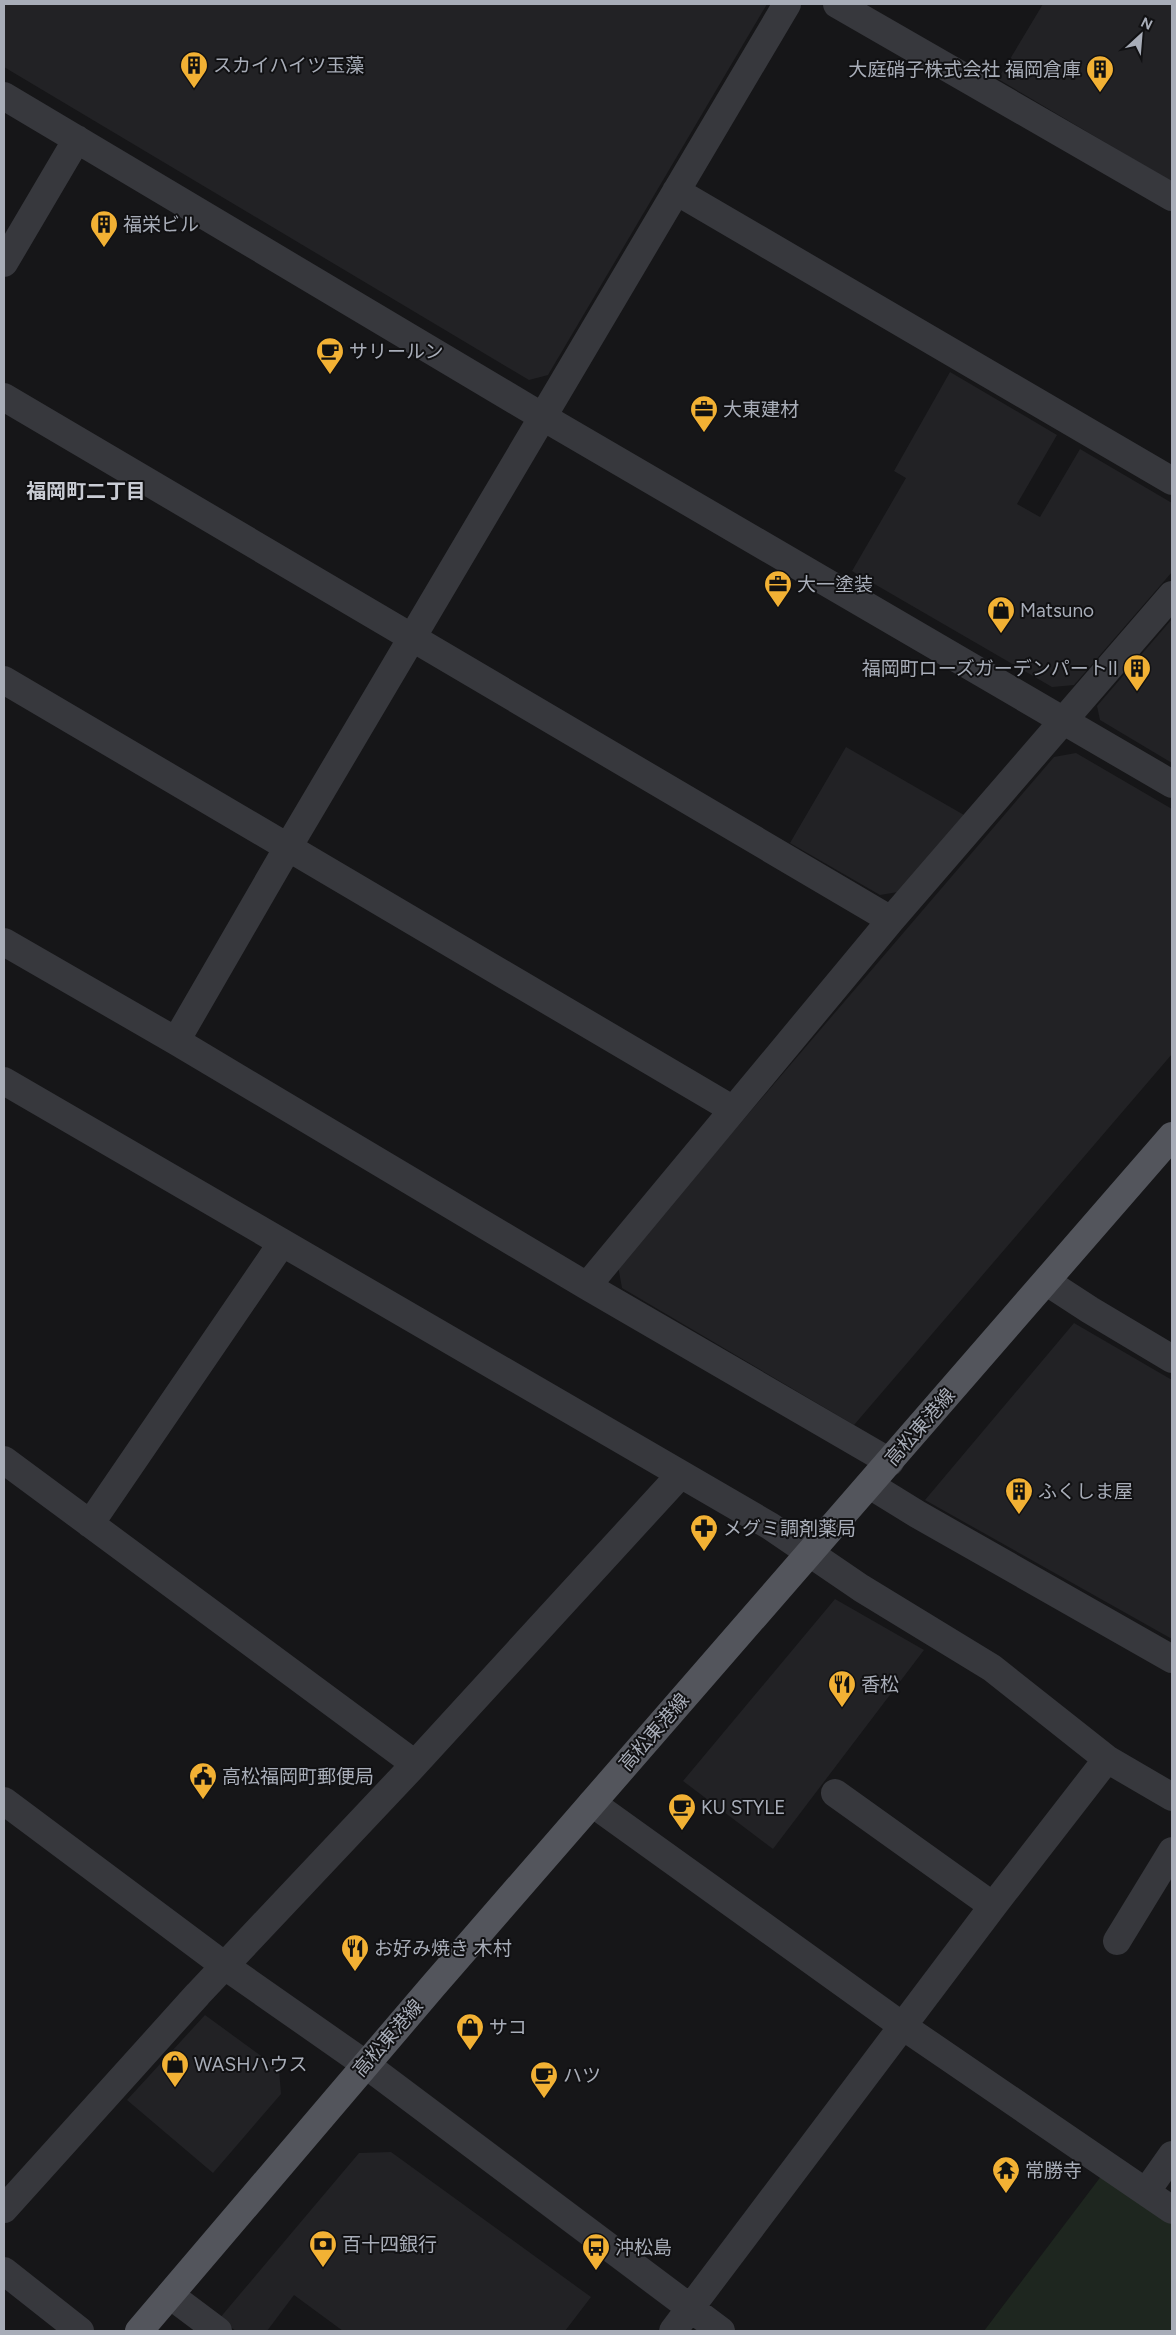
<svg xmlns="http://www.w3.org/2000/svg" width="1176" height="2335" font-family="Figtree,'Noto Sans JP',sans-serif">
<style>
.built{fill:#222225}
.green{fill:#1e261f}
.lines{fill:none;stroke-linecap:round;stroke-linejoin:round}
.minor{stroke:#37383d;stroke-width:28}
.major{stroke:#53555c;stroke-width:28}
.labels{text-anchor:middle;dominant-baseline:central;stroke-width:4;stroke-linejoin:round;paint-order:stroke}
.poi-label{font-size:19px;fill:#a8adb8;stroke:#111113;text-anchor:start}
.street-label{font-size:19px;fill:#a8adb8;stroke:#111113}
.neighbourhood-label{font-size:20px;font-weight:bold;fill:#c9ccd4;stroke:#111113}
</style>
<rect width="100%" height="100%" fill="#161618"/>
<!-- built -->
<path class="built" d="M4,4H767L548,375L529,380L4,67Z
M1043,4H1172V182L998,79Z
M950,372L1057,435L1017,504L1040,517L1080,449L1172,503V572L1074,685L1052,687L852,571L906,478L894,471Z
M1172,619V763L1100,720L1097,706Z
M846,747L964,815L898,892L880,895L790,843Z
M1076,753L1172,809V1054L854,1425L622,1288L618,1266L1054,757Z
M1074,1323L1172,1380V1639L925,1500Z
M835,1599L924,1650L773,1849L683,1781Z
M205,2015L279,2069L281,2094L213,2173L127,2100Z
M391,2152L591,2297L565,2331H343L294,2295L267,2331H236L219,2319L359,2153Z"/>
<!-- green -->
<path class="green" d="M1102,2175L1172,2224V2331H984Z"/>
<g class="lines">
<!-- minor -->
<path class="minor" d="M837,4L1172,197
M4,96L543,417L1172,784
M676,191L1172,481
M4,263L77,139
M4,397L891,920
M4,680L732,1109
M4,942L176,1041L587,1286L890,1462
M176,1041L287,849L787,4
M4,1081L770,1526L861,1588L992,1668L1107,1759L1172,1797
M1047,1282L1090,1310L1172,1359
M587,1286L891,920L1172,595
M4,1460L415,1764
M870,1485L917,1514L1172,1659
M90,1524L282,1243
M835,1793L993,1906
M4,1801L225,1966L365,2064L721,2331
M592,1803L904,2027L1172,2210
M1117,1941L1172,1851
M1146,2192L1172,2155
M4,2209L198,1994L415,1764L680,1475
M4,2271L80,2331
M170,2295L218,2331
M673,2331L993,1906L1107,1759"/>
<!-- major -->
<path class="major" d="M139,2331L433,1986L1172,1136"/>
</g>
<!-- icons -->
<defs>
<g id="building-pin" transform="scale(1.4375)"><path d="M0 17L-7.5 6A9.5 9.5 0 1 1 7.5 6Z" fill="#f2b134" stroke="#111113"/><path d="M-4-6H4V6H1V3H-1V6H-4ZM-2.5-4.3h1.7v1.8h-1.7ZM.8-4.3h1.7v1.8H.8ZM-2.5-1h1.7V.8h-1.7ZM.8-1h1.7V.8H.8Z" fill="#111"/></g>
<g id="cafe-pin" transform="scale(1.4375)"><path d="M0 17L-7.5 6A9.5 9.5 0 1 1 7.5 6Z" fill="#f2b134" stroke="#111113"/><path d="M-5.5-4.5H6V0H3Q3 3.5 0 3.5H-2.5Q-5.5 3.5-5.5 0ZM3-3.2v2h1.7v-2ZM-6 4.5H4V6H-6Z" fill="#111"/></g>
<g id="office-pin" transform="scale(1.4375)"><path d="M0 17L-7.5 6A9.5 9.5 0 1 1 7.5 6Z" fill="#f2b134" stroke="#111113"/><path d="M-6-3h4V-5.5h4V-3h4V5H-6ZM-1-4.5V-3h2v-1.5ZM-6 0V1H6V0Z" fill="#111"/></g>
<g id="shop-pin" transform="scale(1.4375)"><path d="M0 17L-7.5 6A9.5 9.5 0 1 1 7.5 6Z" fill="#f2b134" stroke="#111113"/><path d="M-5-2.5h2.3a2.7 3.5 0 0 1 5.4 0H5L5.5 6h-11ZM-1.5-2.5h3a1.5 2.3 0 0 0-3 0Z" fill="#111"/></g>
<g id="pharmacy-pin" transform="scale(1.4375)"><path d="M0 17L-7.5 6A9.5 9.5 0 1 1 7.5 6Z" fill="#f2b134" stroke="#111113"/><path d="M-2-6h4v4h4v4h-4v4h-4v-4h-4v-4h4Z" fill="#111"/></g>
<g id="restaurant-pin" transform="scale(1.4375)"><path d="M0 17L-7.5 6A9.5 9.5 0 1 1 7.5 6Z" fill="#f2b134" stroke="#111113"/><path d="M-5-6h1v4h1v-4h1v4h1v-4h1v5L-1.5 .5V6h-2V.5L-5-1ZM5-6V6H3V1.5H1.5Q1.5-4 5-6Z" fill="#111"/></g>
<g id="civic-pin" transform="scale(1.4375)"><path d="M0 17L-7.5 6A9.5 9.5 0 1 1 7.5 6Z" fill="#f2b134" stroke="#111113"/><path d="M-.6-6.5H3V-4.5H.6V-3L4-1V1h2V6H-6V1h2V-1L-.6-3ZM-1.2 2.5V6h2.4V2.5Z" fill="#111"/></g>
<g id="temple-pin" transform="scale(1.4375)"><path d="M0 17L-7.5 6A9.5 9.5 0 1 1 7.5 6Z" fill="#f2b134" stroke="#111113"/><path d="M0-6L5-2H3V0L6.5 2.5H4V6H1.5V3h-3V6H-4V2.5H-6.5L-3 0V-2H-5Z" fill="#111"/></g>
<g id="bank-pin" transform="scale(1.4375)"><path d="M0 17L-7.5 6A9.5 9.5 0 1 1 7.5 6Z" fill="#f2b134" stroke="#111113"/><path d="M-6-4H6V4H-6ZM0-2.3a2.3 2.3 0 1 0 0 4.6a2.3 2.3 0 1 0 0-4.6Z" fill="#111"/></g>
<g id="bus-pin" transform="scale(1.4375)"><path d="M0 17L-7.5 6A9.5 9.5 0 1 1 7.5 6Z" fill="#f2b134" stroke="#111113"/><path d="M-5-6H5V4H4V6H2V4H-2V6H-4V4H-5ZM-3.5-4V0h7V-4ZM-3.5 1.2v1.5H-2V1.2ZM2 1.2v1.5H3.5V1.2Z" fill="#111"/></g>
</defs>
<g fill-rule="evenodd">
<use href="#building-pin" x="194" y="65"/>
<use href="#building-pin" x="1100" y="69"/>
<use href="#building-pin" x="104" y="224"/>
<use href="#cafe-pin" x="330" y="351"/>
<use href="#office-pin" x="704" y="409"/>
<use href="#office-pin" x="778" y="584"/>
<use href="#shop-pin" x="1001" y="610"/>
<use href="#building-pin" x="1137" y="668"/>
<use href="#building-pin" x="1019" y="1491"/>
<use href="#pharmacy-pin" x="704" y="1528"/>
<use href="#restaurant-pin" x="842" y="1684"/>
<use href="#civic-pin" x="203" y="1776"/>
<use href="#cafe-pin" x="682" y="1807"/>
<use href="#restaurant-pin" x="355" y="1948"/>
<use href="#shop-pin" x="470" y="2027"/>
<use href="#shop-pin" x="175" y="2064"/>
<use href="#cafe-pin" x="544" y="2075"/>
<use href="#temple-pin" x="1006" y="2170"/>
<use href="#bank-pin" x="323" y="2244"/>
<use href="#bus-pin" x="596" y="2247"/>
</g>
<g class="labels">
<!-- poi labels -->
<g class="poi-label">
<text x="213" y="65">スカイハイツ玉藻</text>
<text x="1081" y="69" text-anchor="end">大庭硝子株式会社 福岡倉庫</text>
<text x="123" y="224">福栄ビル</text>
<text x="349" y="351">サリールン</text>
<text x="723" y="409">大東建材</text>
<text x="797" y="584">大一塗装</text>
<text x="1020" y="610">Matsuno</text>
<text x="1118" y="668" text-anchor="end">福岡町ローズガーデンパートII</text>
<text x="1038" y="1491">ふくしま屋</text>
<text x="723" y="1528">メグミ調剤薬局</text>
<text x="861" y="1684">香松</text>
<text x="222" y="1776">高松福岡町郵便局</text>
<text x="701" y="1807">KU STYLE</text>
<text x="374" y="1948">お好み焼き 木村</text>
<text x="489" y="2027">サコ</text>
<text x="194" y="2064">WASHハウス</text>
<text x="563" y="2075">ハツ</text>
<text x="1025" y="2170">常勝寺</text>
<text x="342" y="2244">百十四銀行</text>
<text x="615" y="2247">沖松島</text>
</g>
<!-- street labels -->
<g class="street-label">
<text transform="translate(920 1427) rotate(-49)">高松東港線</text>
<text transform="translate(654 1732) rotate(-49)">高松東港線</text>
<text transform="translate(388 2038) rotate(-49)">高松東港線</text>
</g>
<!-- neighbourhood labels -->
<g class="neighbourhood-label">
<text x="86" y="491">福岡町二丁目</text>
</g>
</g>
<!-- border -->
<rect width="1176" height="2335" fill="none" stroke="#a8adb8" stroke-width="10"/>
<!-- north arrow -->
<g transform="translate(1141 35) rotate(26)" stroke="#111113" stroke-width="4" paint-order="stroke">
<path d="M0-4L9 19L0 12L-9 19Z" fill="#a8adb8"/>
<text y="-8" font-size="14" font-weight="bold" text-anchor="middle" fill="#a8adb8">N</text>
</g>
</svg>
